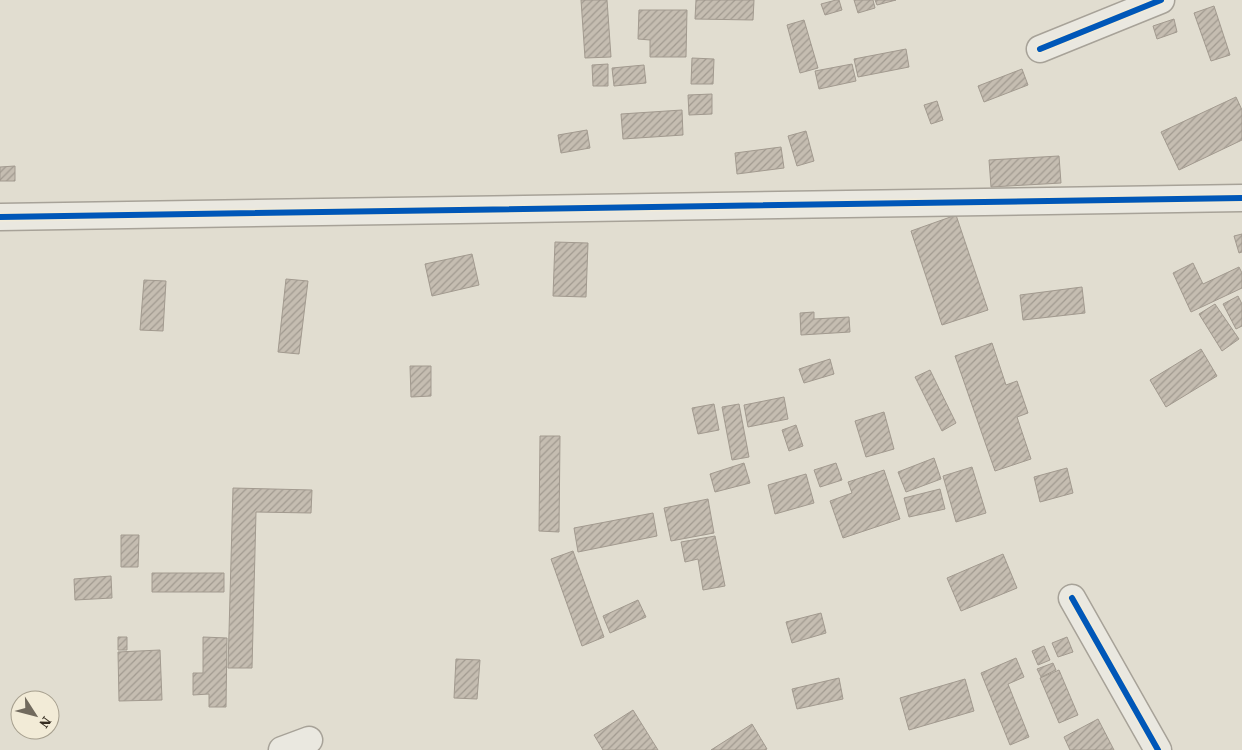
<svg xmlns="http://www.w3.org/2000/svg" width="1242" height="750" font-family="'Source Serif 4',serif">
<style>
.building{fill:url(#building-hatch);stroke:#a29a8f}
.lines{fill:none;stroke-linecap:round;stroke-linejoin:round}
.street-casing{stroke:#a7a298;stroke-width:29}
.street{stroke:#eae8e0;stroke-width:26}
.cycleway-casing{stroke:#f2ebd7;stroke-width:9}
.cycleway{stroke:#0057b8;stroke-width:6}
</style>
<defs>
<pattern id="building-hatch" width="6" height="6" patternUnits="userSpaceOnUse" patternTransform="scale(1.25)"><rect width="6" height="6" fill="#c5bdb1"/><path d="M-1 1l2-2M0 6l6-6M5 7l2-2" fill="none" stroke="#a19a90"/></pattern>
</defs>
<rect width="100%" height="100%" fill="#e1ddd0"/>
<!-- building -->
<path class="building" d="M581,0H607L611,57L585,58Z
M696,0H754L753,20L695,19Z
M836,0H839L842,10L825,15L821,4Z
M854,0H873L875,8L858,13Z
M875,0H896L877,5Z
M1214,6L1230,55L1211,61L1194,13Z
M639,10H687L686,57H650V40L638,39Z
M1174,19L1177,32L1157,39L1153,26Z
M804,20L818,68L800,73L787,25Z
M906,49L909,67L858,77L854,59Z
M692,58L714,59L713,84H691Z
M608,64V86H593L592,65Z
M852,64L856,81L819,89L815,71Z
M644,65L646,83L614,86L612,68Z
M1022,69L1028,85L984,102L978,86Z
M712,94V114L689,115L688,95Z
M1236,97L1242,110V140L1179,170L1161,132Z
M937,101L943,120L931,124L924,105Z
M682,110L683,135L623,139L621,114Z
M587,130L590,148L561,153L558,135Z
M806,131L814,161L797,166L788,136Z
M781,147L784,168L737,174L735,153Z
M1059,156L1061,183L991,187L989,160Z
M15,166V181H0V167Z
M956,215L988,310L942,325L911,231Z
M1242,234V252L1239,253L1234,236Z
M555,242L588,243L586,297L553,296Z
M472,254L479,285L432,296L425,264Z
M1193,263L1203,284L1239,267L1242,273V288L1191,312L1173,273Z
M286,279L308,281L299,354L278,352Z
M144,280L166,281L163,331L140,330Z
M1082,287L1085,313L1023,320L1020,295Z
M1238,296L1242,304V326L1236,329L1223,304Z
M1215,304L1239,339L1222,351L1199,314Z
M814,312V319L849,317L850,332L801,335L800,313Z
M992,343L1006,385L1017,381L1028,413L1017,417L1031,459L995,471L955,356Z
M1201,349L1217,376L1166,407L1150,380Z
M830,359L834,374L804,383L799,369Z
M410,366H431V396L411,397Z
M930,370L956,423L942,431L915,377Z
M784,397L788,419L748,427L744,405Z
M714,404L719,430L698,434L692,408Z
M739,404L749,457L732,460L722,407Z
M884,412L894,449L866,457L855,421Z
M796,425L803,446L789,451L782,430Z
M540,436H560L559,532L539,531Z
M934,458L941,479L906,492L898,472Z
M744,463L750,483L715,492L710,474Z
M836,463L842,480L820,487L814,470Z
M972,467L986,513L956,522L943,476Z
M1067,468L1073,493L1040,502L1034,477Z
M884,470L900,519L843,538L830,501L852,493L848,482Z
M806,474L814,503L775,514L768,485Z
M233,488L312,490L311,513L256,512L252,668H228Z
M940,489L945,509L909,517L904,498Z
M708,499L714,533L671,541L664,508Z
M653,513L657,536L578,552L574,528Z
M121,535H139L138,567H121Z
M715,536L725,586L703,590L698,559L685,562L681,542Z
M573,551L604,637L582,646L551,559Z
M1003,554L1017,588L961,611L947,578Z
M152,573H224V592H152Z
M111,576L112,598L75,600L74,579Z
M638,600L646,617L610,633L603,616Z
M821,613L826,633L792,643L786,622Z
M118,637H127V650H118Z
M203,637L227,638L226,707H209V694L193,695V673H203Z
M1067,637L1073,652L1058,657L1052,643Z
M1044,646L1050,660L1038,665L1032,651Z
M160,650L162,700L119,701L118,652Z
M1016,658L1024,677L1008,684L1029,737L1010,745L981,673Z
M456,659L480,660L477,699L454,698Z
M1053,663L1056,670L1041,677L1037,669Z
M1059,670L1078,715L1059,723L1040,678Z
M839,678L843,699L797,709L792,689Z
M965,679L974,711L909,730L900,698Z
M633,710L658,750H603L594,735Z
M1098,719L1114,750H1070L1064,737Z
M752,724L767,749L765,750H711Z"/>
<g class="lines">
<!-- street casing -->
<g class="street-casing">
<path id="street" d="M1040,49L1161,0
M0,217L1242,198
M1072,598L1158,750
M282,750L309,740"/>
</g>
<!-- street -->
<use href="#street" class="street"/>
<!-- cycleway casing -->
<g class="cycleway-casing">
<path id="cycleway" d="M1040,49L1161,0
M0,217L1242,198
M1072,598L1158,750"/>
</g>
<!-- cycleway -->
<use href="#cycleway" class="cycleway"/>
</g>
<!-- north arrow -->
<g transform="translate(35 715) rotate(126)"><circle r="24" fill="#f2ebd7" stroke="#a69f8e"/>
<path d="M0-4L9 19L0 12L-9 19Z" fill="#716a5e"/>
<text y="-8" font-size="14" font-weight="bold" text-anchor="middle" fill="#352c21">N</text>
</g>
</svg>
